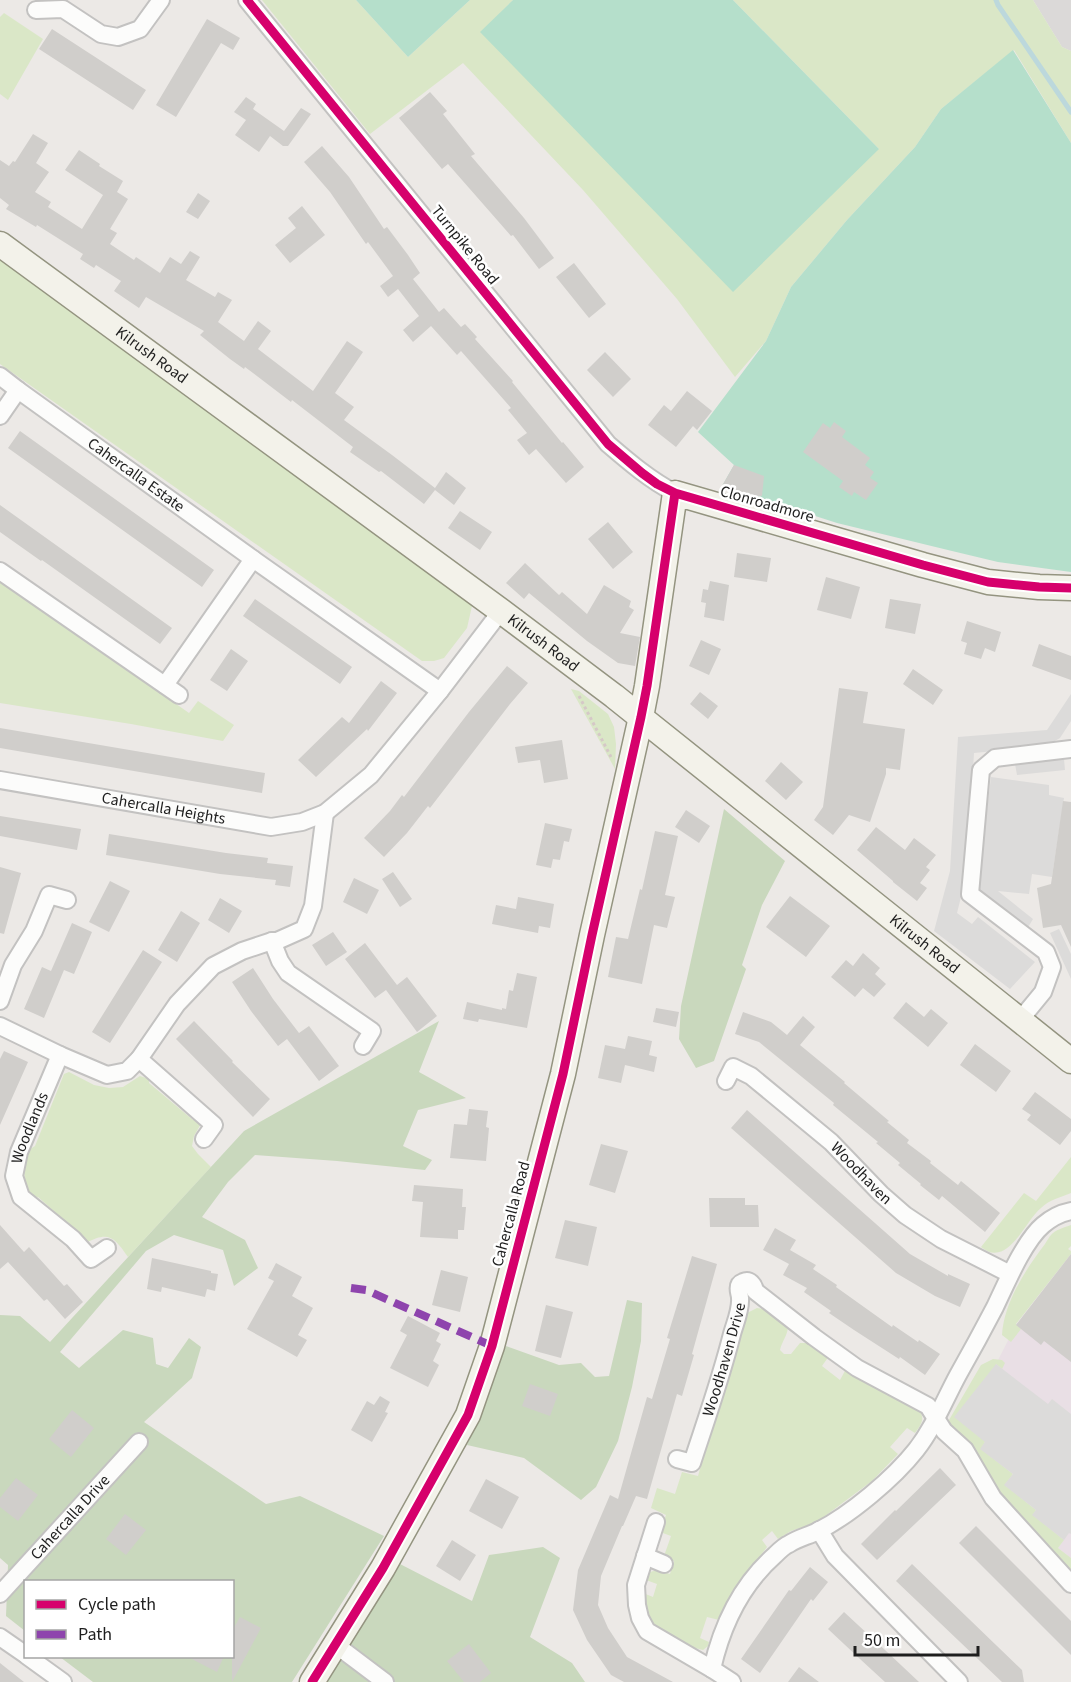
<svg xmlns="http://www.w3.org/2000/svg" width="1071" height="1682" font-family="'Source Sans 3',sans-serif">
<style>
.residential{fill:#dbd9d8}
.industrial{fill:#e9dfe5}
.grass{fill:#dae7c7}
.forest{fill:#c9d8bd}
.pitch{fill:#b5dfcb}
.parking{fill:#dcdbda}
.lines{fill:none;stroke-linecap:round;stroke-linejoin:round}
.stream{stroke:#bcd8dc;stroke-width:5}
.building{fill:#d0cecb}
.street-casing{stroke:#c3c2c1;stroke-width:20}
.secondary-casing{stroke:#949480;stroke-width:27}
.path{stroke:#d5c8c7;stroke-width:3;stroke-dasharray:3 3;stroke-linecap:butt}
.street{stroke:#fcfcfb;stroke-width:16}
.secondary{stroke:#f3f2ea;stroke-width:24}
.quiet{stroke:#8e44ad;stroke-width:8;stroke-dasharray:15 8;stroke-linecap:butt}
.cycleway-casing{stroke:#fff;stroke-width:13}
.cycleway{stroke:#d6006c;stroke-width:9}
.labels{text-anchor:middle;dominant-baseline:central;stroke-width:5;stroke-linejoin:round;paint-order:stroke}
.street-label{font-size:16px;fill:#1e1e1e;stroke:#fff}
</style>
<rect width="100%" height="100%" fill="#ece9e6"/>
<!-- residential -->
<path class="residential" d="M1033,0H1071V51L1062,47Z"/>
<!-- industrial -->
<path class="industrial" d="M1071,1254V1558L1058,1548L1063,1541L1032,1515L1036,1511L1013,1474L980,1449L996,1364L1016,1325Z"/>
<!-- grass -->
<path class="grass" d="M262,0H356L408,57L470,0H513L481,33L879,149L733,0H1033L1062,47L1071,51V143L1014,50L941,109L915,147L847,220L791,287L766,341L735,377L677,299L583,190L463,63L370,134Z
M4,13L43,39L8,100L0,94V17Z
M0,256L466,598L472,606L467,628L444,658L434,661H422L0,364Z
M0,580L189,713L198,701L234,725L223,741L131,724L0,703Z
M571,689L579,691L608,714L614,727L616,744L615,769Z
M69,1072L94,1085L109,1088L123,1087L140,1076L149,1079V1083L193,1120H200L202,1122L194,1136L192,1146L198,1154L211,1167L128,1257C115,1238 109,1230 86,1243L75,1236L73,1228L38,1197L33,1200C22,1184 23,1169 27,1151L35,1146L64,1074Z
M1071,1157V1193C1061,1197 1049,1200 1041,1208C1024,1222 1008,1269 981,1247L1024,1193L1036,1201Z
M1071,1225V1246L1068,1249L1071,1251V1254L1016,1324L1021,1329L1011,1342L1002,1335C1004,1302 1026,1269 1045,1244C1047,1241 1050,1235 1053,1233C1058,1229 1066,1227 1071,1225Z
M757,1308L770,1310L788,1326C788,1335 782,1341 780,1350L784,1354H791L800,1343H808L829,1356L822,1366L840,1380L846,1369L877,1389L917,1408C926,1417 922,1424 915,1433L907,1428L890,1447L898,1454L872,1481L817,1522L791,1531L778,1539L772,1531L762,1540L767,1547L737,1587L719,1620L707,1617L700,1638L709,1642L708,1646L703,1650L695,1648L654,1627L644,1607L643,1593L653,1597L657,1584L646,1580L648,1573C656,1569 661,1571 670,1574L674,1561L664,1556L671,1536L660,1532L666,1515L651,1508L657,1488L675,1494L682,1472L698,1476L742,1320L747,1313Z
M993,1359L1002,1360L1005,1363L1002,1369L996,1364L985,1442L981,1449L1013,1474L1005,1485L1036,1510L1033,1515L1064,1540L1058,1548L1071,1558V1571L1058,1560L1000,1495L967,1441L950,1424L949,1420L981,1365Z"/>
<!-- forest -->
<path class="forest" d="M724,809L785,861L762,905L742,965L746,969L714,1061L696,1068L679,1039L681,1006Z
M439,1021L419,1072L466,1098L418,1110L403,1146L432,1160L425,1170L337,1161L255,1155L228,1182L202,1217L245,1240L258,1268L234,1286L223,1250L174,1235L146,1251L60,1352L79,1368L123,1330L153,1338L156,1364L168,1368L189,1338L201,1347L192,1378L144,1422L266,1504L300,1496L384,1536L292,1682H93L60,1657L232,1656V1582H26L25,1631L6,1616L8,1565L0,1558V1315L20,1316L50,1342L244,1131Z
M627,1300L642,1303L641,1341L632,1387L618,1441L596,1487L581,1500L524,1458L467,1445L506,1346L559,1365L581,1363L595,1377L609,1376Z
M543,1547L560,1558L530,1637L572,1663L585,1682H326L398,1563L472,1601L489,1555Z"/>
<!-- pitch -->
<path class="pitch" d="M356,0H470L408,57Z
M513,0H733L879,149L733,292L480,32Z
M1013,50L1071,143V572L998,562L952,551L837,523L722,486L734,465L698,432L766,341L791,287L847,220L915,147L941,109Z"/>
<!-- parking -->
<path class="parking" d="M1071,694V721L1060,738L1046,746L974,753L967,873L957,913L972,924L978,917L1035,962L1010,989L934,931L950,871L958,737L1047,730Z
M1064,759L1065,770L1017,775L1015,764Z
M991,777L1049,785V795L1064,798L1052,877L1032,874L1029,894L998,891L1033,919L1027,929L977,890Z
M1059,929L1071,954V979L1050,933Z
M996,1364L1048,1404L1052,1399L1071,1414V1534L1069,1533L1064,1540L1032,1515L1036,1510L1004,1485L1013,1474L980,1449L985,1442L954,1417Z"/>
<g class="lines">
<!-- stream -->
<path class="stream" d="M996,0L998,5L1071,112"/>
</g>
<!-- building -->
<path class="building" d="M207,19L240,38L233,50L221,43L176,117L156,105Z
M52,29L146,90L133,110L39,49Z
M430,92L447,111L443,114L475,154L471,156L524,218L554,258L539,269L513,235L511,236L448,164L442,169L399,118Z
M246,97L256,104L253,109L284,131L301,108L311,114L288,146H283L270,136L259,152L235,135L246,120L234,112Z
M33,134L48,143L36,163L49,172L35,192L51,202L48,207L82,229L103,195L65,170L79,150L100,164L99,166L123,181L117,192L128,199L110,229L117,233L110,244L134,260L136,257L160,273L170,257L181,264L190,251L200,257L186,280L215,297L218,292L232,300L218,322L244,341L258,321L271,331L258,349L313,391L347,341L363,352L335,393L354,407L344,420L392,455L435,488L446,472L466,488L454,505L435,490L424,504L381,471L379,472L350,452L353,447L292,400L291,402L245,367L244,369L230,359L200,335L204,331L146,297L139,308L114,291L121,281L96,265L94,268L80,259L83,254L37,225L36,227L6,209L9,205L0,198V160L9,166L13,161L15,162Z
M322,146L349,177L384,229L387,227L408,255L420,273L413,279L439,312L444,308L461,327L465,324L477,337L475,339L513,381L512,382L562,443L563,442L584,467L566,483L536,449L529,455L517,440L527,433L508,410L511,408L461,351L457,355L431,326L413,342L403,330L419,316L398,289L388,297L380,286L393,276L368,242L366,244L330,192L304,162Z
M198,193L210,201L198,219L186,212Z
M302,206L325,235L290,263L275,245L296,228L288,218Z
M574,263L606,304L589,318L556,277Z
M605,352L631,379L613,397L587,370Z
M687,391L712,411L697,430L693,426L676,447L648,425L664,405L671,411Z
M834,422L846,431L842,437L870,458L865,465L874,472L870,478L878,483L866,500L854,492L852,496L839,487L843,481L803,452L823,423L830,428Z
M20,431L214,570L202,587L8,448Z
M734,465L764,476L762,496L755,497L722,486Z
M0,505L172,628L160,644L42,560L41,561L0,532Z
M460,511L492,532L480,550L448,528Z
M608,522L633,552L613,569L588,539Z
M737,553L771,558L767,582L734,577Z
M525,563L559,595L562,592L587,614L604,585L631,601L629,607L634,610L620,633L640,637L635,666L618,663L587,641L529,593L524,599L506,583Z
M826,577L860,587L851,619L817,610Z
M710,581L729,585L724,621L704,617L706,603L701,602L703,589L708,590Z
M255,599L352,667L340,684L243,616Z
M890,599L921,604L915,634L885,628Z
M967,621L1001,632L995,652L985,648L981,659L964,654L967,643L961,641Z
M701,640L721,649L709,675L689,666Z
M1039,644L1071,656V680L1032,666Z
M231,649L248,661L227,691L210,680Z
M507,666L528,683L510,704L430,808L428,806L407,833L384,857L364,838L390,811L402,795L404,797L469,712Z
M913,669L943,690L933,705L903,684Z
M381,681L397,693L368,731L367,729L316,777L298,760L342,717L349,723Z
M839,688L868,692L863,723L905,729L900,770L886,768V774L870,822L849,815L833,835L814,820L823,807Z
M700,692L718,706L708,719L690,704Z
M0,728L265,773L262,793L0,748Z
M562,740L568,779L544,783L540,760L518,763L515,747Z
M781,762L803,782L786,800L765,781Z
M1063,801L1071,802V947L1061,925L1043,928L1037,888L1051,884Z
M686,810L710,826L699,843L675,827Z
M0,816L81,829L77,850L0,836Z
M545,823L572,829L569,842L564,841L560,860L553,859L551,868L536,865Z
M876,827L905,850L914,838L936,855L926,867L930,870L920,883L927,888L917,901L893,882V881L857,850Z
M655,831L678,836L665,895L675,897L667,928L654,925L642,984L608,977L616,937L628,939L640,889L642,890Z
M109,834L226,853L268,858L267,863L293,866L290,887L275,885L276,880L220,874L106,855Z
M0,867L21,873L4,934L0,933Z
M393,872L412,899L400,907L382,879Z
M354,878L379,890L367,914L343,902Z
M110,881L130,891L109,932L89,922Z
M790,896L830,926L806,957L766,927Z
M518,897L554,904L550,928L539,926L538,933L492,924L496,905L516,909Z
M220,898L242,911L229,933L208,920Z
M181,911L200,923L177,962L158,950Z
M72,923L92,932L74,974L64,970L44,1018L24,1009L42,967L51,971Z
M333,932L347,952L326,966L312,945Z
M365,943L397,985L407,977L437,1016L417,1032L386,990L375,998L345,959Z
M143,950L162,962L110,1043L92,1032Z
M863,953L880,968L875,974L886,984L874,997L863,988L855,997L831,977L846,960L853,966Z
M253,968L273,999L299,1033L309,1026L339,1066L319,1081L287,1039L278,1046L251,1011L232,982Z
M517,973L537,977L527,1028L479,1019L478,1022L463,1019L467,1002L502,1010V1008L506,1009L509,990L513,991Z
M906,1002L924,1017L931,1009L948,1023L928,1047L893,1018Z
M656,1008L679,1012L676,1027L653,1022Z
M743,1012L771,1022L787,1035L803,1016L815,1027L800,1045L845,1082L844,1083L889,1121L887,1122L909,1140L907,1143L931,1161L930,1163L958,1185L961,1181L1000,1213L985,1232L942,1196L939,1200L920,1185L921,1184L898,1165L900,1163L876,1143L878,1142L833,1105L834,1103L759,1042L735,1034Z
M194,1021L233,1061L232,1062L270,1099L253,1117L176,1039Z
M628,1036L652,1041L649,1055L657,1057L654,1072L625,1065L621,1083L598,1078L605,1045L625,1049Z
M975,1044L1011,1071L996,1092L960,1065Z
M4,1051L28,1062L0,1125V1059Z
M1035,1092L1071,1119V1131L1060,1145L1027,1120L1031,1115L1022,1109Z
M469,1109L488,1111L486,1127L489,1128L486,1161L450,1158L454,1124L467,1125Z
M747,1110L910,1254L948,1276V1274L970,1284L960,1307L935,1296L896,1273L731,1128Z
M601,1144L628,1151L615,1193L589,1185Z
M414,1185L463,1189L462,1207H466L464,1230H458V1239L420,1237L423,1202L412,1201Z
M709,1198H745V1205H758L759,1227H710Z
M565,1220L597,1227L588,1266L555,1258Z
M0,1225L24,1252L29,1247L64,1286L67,1284L83,1302L65,1319L47,1299L44,1301L8,1262L0,1269Z
M775,1228L796,1240L790,1250L816,1265L813,1269L837,1285L836,1287L892,1327L893,1325L918,1342L919,1340L940,1354L925,1375L900,1357L899,1359L854,1330L829,1313L831,1311L804,1292L807,1288L783,1275L789,1264L763,1250Z
M1071,1254V1362L1044,1341L1041,1345L1016,1325Z
M692,1256L717,1264L692,1354L694,1355L682,1396L677,1394L647,1499L636,1496L623,1526H622L601,1576L598,1605L608,1628L627,1657L673,1682H624L611,1675L587,1640L573,1610L578,1570L610,1495L618,1499L647,1397L652,1399L670,1339L667,1338Z
M152,1258L211,1271V1273L218,1274L215,1291L207,1289L205,1297L162,1287L161,1292L147,1289Z
M276,1263L302,1277L292,1296L313,1308L298,1335L307,1340L297,1357L247,1329L274,1281L268,1278Z
M441,1270L468,1277L460,1312L432,1305Z
M546,1305L573,1312L561,1358L535,1351Z
M408,1316L440,1333L436,1341L441,1344L433,1361L439,1365L428,1387L390,1368L407,1335L400,1331Z
M530,1384L558,1394L550,1416L522,1406Z
M380,1396L390,1402L385,1412L388,1413L372,1442L351,1430L367,1401L374,1405Z
M72,1410L94,1428L71,1457L49,1439Z
M940,1468L956,1485L877,1560L861,1544L895,1510L896,1511Z
M16,1478L38,1495L18,1521L0,1507V1498Z
M486,1479L519,1497L502,1529L469,1511Z
M125,1514L146,1530L126,1555L106,1539Z
M976,1526L1071,1621V1655L959,1543Z
M452,1540L476,1555L460,1581L436,1566Z
M912,1564L1022,1670L1024,1682H1002L896,1581Z
M810,1567L828,1582L813,1601L811,1599L760,1673L741,1659L789,1590L791,1591Z
M844,1612L885,1650L919,1682H885L860,1659L828,1629Z
M240,1617L261,1628L232,1682V1631Z
M469,1644L491,1673L480,1682H464L447,1661Z
M186,1656H224L217,1672Z
M0,1663L24,1682H0Z
M799,1667L819,1682H788Z"/>
<g class="lines">
<!-- street casing -->
<g class="street-casing">
<g id="street">
<path d="M247,0L608,444C629,462 650,480 675,493"/>
<path d="M36,10L63,9L101,34L118,37L140,29L161,0"/>
<path d="M0,376L18,390"/>
<path id="s1" d="M0,416L18,390L253,559L440,691"/>
<path d="M0,571L179,695"/>
<path d="M165,685L253,559"/>
<path id="s2" d="M0,780L271,827L302,822L325,813L371,775L440,691L501,611"/>
<path d="M272,941H277L304,929L313,906L325,813"/>
<path d="M0,1001L13,965L34,931L49,895L67,900"/>
<path d="M1020,1020L1043,992L1052,967L1046,952L970,894L981,770L995,758L1071,749"/>
<path d="M0,1026L60,1055"/>
<path id="s3" d="M726,1081L733,1067L751,1076L831,1142L881,1194L905,1215L941,1239L1010,1274"/>
<path d="M204,1139L214,1125L139,1059L177,1004L213,966L242,951L272,941L280,961L288,973L372,1031L363,1046"/>
<path id="s4" d="M107,1248L91,1259L73,1239L21,1197L14,1176L19,1152L60,1055L107,1075L127,1071L139,1059"/>
<path id="s5" d="M677,1459L692,1463C706,1420 721,1378 732,1334C735,1323 741,1310 740,1298C740,1293 735,1285 743,1282C750,1279 754,1285 755,1291L814,1337L857,1368L928,1406L944,1431L965,1450L993,1498L1071,1584"/>
<path d="M656,1522L636,1585L637,1605L640,1618L647,1631L712,1669"/>
<path d="M819,1530L835,1556L959,1682"/>
<path d="M645,1556L664,1564"/>
<path id="s6" d="M0,1594L139,1442"/>
<path d="M0,1637L26,1655"/>
<path d="M336,1645L385,1682"/>
<path d="M27,1656L63,1682"/>
<path d="M732,1682L712,1669C722,1625 741,1585 775,1555C779,1551 784,1546 789,1544C798,1538 808,1536 818,1531C850,1515 894,1478 916,1450C934,1427 944,1401 958,1375C971,1352 983,1330 995,1307C1006,1284 1024,1241 1043,1225C1051,1218 1061,1213 1071,1211"/>
</g>
</g>
<!-- secondary casing -->
<g class="secondary-casing">
<g id="secondary">
<path id="s7" d="M0,244L501,611L614,696L1071,1061"/>
<path d="M312,1682L383,1568L468,1415L492,1346L563,1074L592,935L641,717L647,686L675,493L923,565L988,582L1039,587L1071,588"/>
</g>
</g>
<!-- path -->
<path class="path" d="M579,696L611,757"/>
<!-- street -->
<use href="#street" class="street"/>
<!-- secondary -->
<use href="#secondary" class="secondary"/>
<!-- quiet -->
<path class="quiet" d="M351,1288L366,1290L492,1346"/>
<!-- cycleway casing -->
<g class="cycleway-casing">
<path id="cycleway" d="M247,0L608,444L642,473L657,484L675,493L923,565L988,582L1039,587L1071,588
M312,1682L383,1568L468,1415L492,1346L563,1074L592,935L641,717L647,686L675,493"/>
</g>
<!-- cycleway -->
<use href="#cycleway" class="cycleway"/>
</g>
<g class="labels">
<!-- street labels -->
<g class="street-label">
<text transform="translate(465 245) rotate(51)">Turnpike Road</text>
<text stroke="none"><textPath href="#s7" startOffset="188">Kilrush Road</textPath></text>
<text stroke="none"><textPath href="#s1" startOffset="177">Cahercalla Estate</textPath></text>
<text transform="translate(767 504) rotate(16)">Clonroadmore</text>
<text stroke="none"><textPath href="#s7" startOffset="674">Kilrush Road</textPath></text>
<text stroke="none"><textPath href="#s2" startOffset="166">Cahercalla Heights</textPath></text>
<text stroke="none"><textPath href="#s7" startOffset="1160">Kilrush Road</textPath></text>
<text stroke="none"><textPath href="#s4" startOffset="186">Woodlands</textPath></text>
<text stroke="none"><textPath href="#s3" startOffset="183">Woodhaven</textPath></text>
<text transform="translate(511 1214) rotate(-75)">Cahercalla Road</text>
<text stroke="none"><textPath href="#s5" startOffset="124">Woodhaven Drive</textPath></text>
<text stroke="none"><textPath href="#s6" startOffset="104">Cahercalla Drive</textPath></text>
</g>
</g>
<!-- legend -->
<rect x="24" y="1580" width="210" height="78" fill="#ffffff" stroke="#a5a5a5" stroke-width="1.5"/>
<rect x="36" y="1600" width="30" height="9" fill="#d6006c" stroke="#a5a5a5" stroke-width="1.5"/>
<text x="78" y="1610" font-size="18" fill="#1e1e1e">Cycle path</text>
<rect x="36" y="1630" width="30" height="9" fill="#8e44ad" stroke="#a5a5a5" stroke-width="1.5"/>
<text x="78" y="1640" font-size="18" fill="#1e1e1e">Path</text>
<!-- scale -->
<path d="M855 1646v9h123v-9" fill="none" stroke="#1e1e1e" stroke-width="3"/>
<text x="864" y="1646" font-size="18" fill="#1e1e1e" stroke="#ffffff" stroke-width="4.5" paint-order="stroke">50 m</text>
</svg>
